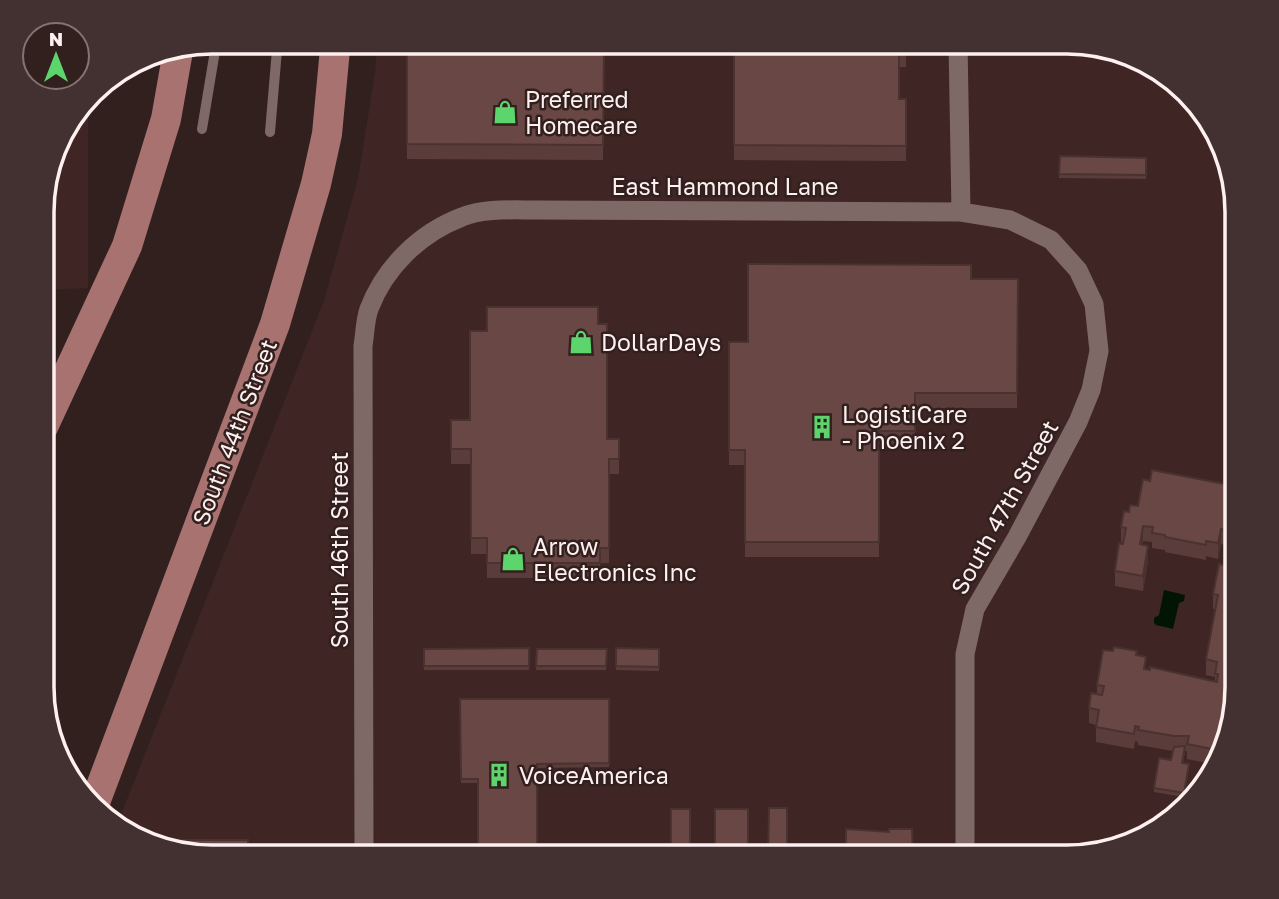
<svg xmlns="http://www.w3.org/2000/svg" width="1279" height="899" font-family="'Golos Text',sans-serif">
<style>
.built{fill:#3f2625}
.water{fill:#021504}
.lines{fill:none;stroke-linecap:round;stroke-linejoin:round}
.service{stroke:#7f6967;stroke-width:10}
.minor{stroke:#7f6967;stroke-width:19}
.primary{stroke:#a7726f;stroke-width:30}
.wall{fill:#5a3d3b}
.shaded-wall{fill:#4a3230}
.building{fill:#694745;stroke:#4a3230;stroke-width:2}
.labels{text-anchor:middle;dominant-baseline:central;stroke-width:5;stroke-linejoin:round;paint-order:stroke}
.poi-label{font-size:23px;fill:#fdf0ef;stroke:#32201f;text-anchor:start}
.street-label{font-size:23px;fill:#fdf0ef;stroke:#32201f}
.rim{fill:none;stroke:#fdf0ef;stroke-width:3.5}
</style>
<rect width="100%" height="100%" fill="#32201f"/>
<!-- built -->
<path class="built" d="M1077,42L1170,77L1214,128L1237,202V697L1202,790L1142,839L1067,857H202L117,825L324,301L358,179L375,73L377,49Z
M88,99V288L43,290L44,190L65,128Z"/>
<!-- water -->
<path class="water" d="M1164,590L1185,595L1184,601L1179,603L1173,629L1156,625L1154,623V618L1159,615Z"/>
<g class="lines">
<!-- service -->
<path class="service" d="M202,129L215,51
M270,132L277,50"/>
<!-- minor -->
<path class="minor" d="M958,43L961,212
M364,857L363,346C365,334 365,320 369,309C385,267 420,233 462,217C484,208 512,210 536,210L961,212L1010,220L1051,240L1078,270L1094,304L1099,351L1091,390L1078,422L1017,537L975,609L965,654V857"/>
<!-- primary -->
<path class="primary" d="M43,427L127,246L166,119L178,51
M94,805L275,324L316,184L327,134L335,49"/>
</g>
<!-- wall -->
<path class="wall" d="M906,44V67H899V99H906V161L734,160V46Z
M604,47L603,160L407,159V50Z
M1060,156L1146,158V179L1059,178Z
M971,279H1018L1017,408H915V446H879V557H745V465H729V342H748Z
M598,324L607,439H619V474H609V563H600V578H487V554H471V464H451V420H470L487,331Z
M1237,480V548L1221,544L1218,559L1206,556V560L1165,552V550L1152,548V542L1143,541L1142,545L1148,561L1143,591L1115,586V571L1123,542H1121V527L1129,512L1138,506L1150,481L1230,485Z
M1224,565L1237,697L1212,764L1187,759V751H1185L1183,763L1189,768L1184,797L1154,792V788L1171,760L1173,751L1138,745V742L1135,741L1134,749L1096,742V725L1089,723V708L1097,694V685L1137,655L1146,669L1215,681V677L1206,675V659L1215,609H1213V594Z
M529,648V670H424V649Z
M616,648L659,649V671L616,670Z
M537,649H607L606,670H536Z
M460,699H609V767L537,768L478,783H461Z"/>
<!-- shaded-wall -->
<path class="shaded-wall" d="M1143,526V541L1140,560V544Z
M1221,529V544L1218,559V543Z
M1148,546V561L1143,591V576Z"/>
<!-- building -->
<path class="building" d="M906,44V52H899V99H906V146L734,145V46Z
M604,47L603,145L407,144V50H430V49Z
M1060,156L1146,158V175L1059,174Z
M748,264L971,265V279H1018L1017,393H915V431H879V542H745V450H729V342H748Z
M487,307H598V324H607V439H619V459H609V548H600V563H487V538H471V449H451V420H470V331H487Z
M1152,470L1230,485L1231,479L1237,480V533L1221,529L1218,543L1206,541V545L1165,537V535L1152,533L1153,527L1143,526L1140,544L1148,546L1143,576L1115,571L1119,543L1123,544L1126,528L1121,527L1124,511L1129,512L1130,505L1138,506L1143,479L1150,481Z
M1226,552L1237,554V697L1217,750L1187,744L1189,736H1174L1138,730L1139,727L1135,726L1134,734L1096,727L1099,710L1089,708L1091,693L1102,695L1104,686L1097,685L1103,650L1113,651L1114,647L1137,651L1136,655L1146,657L1144,669L1150,670V667L1217,682L1218,674H1215L1217,662L1206,659L1218,595L1213,594L1219,564L1224,565Z
M529,648V666H424V649Z
M616,648L659,649V667L616,666Z
M537,649H607L606,666H536Z
M460,699H609V763L537,764V857H478V779H461Z
M1185,746L1182,763L1189,764L1184,793L1154,788L1159,758L1171,760L1174,747Z
M769,808H787V857H768Z
M671,809H690V857H671Z
M715,809H748V857H715Z
M846,829L889,832V829H912L913,857H846Z
M158,840H248V857H202Z"/>
<!-- icons -->
<defs>
<g id="shop-bare" transform="scale(1.89)"><path d="M-5-2.5h2.3a2.7 3.5 0 0 1 5.4 0H5L5.5 6h-11ZM-1.5-2.5h3a1.5 2.3 0 0 0-3 0Z" fill="#5dd56d" stroke="#32201f" stroke-width="2.5" paint-order="stroke"/></g>
<g id="building-bare" transform="scale(1.89)"><path d="M-4-6H4V6H1V3H-1V6H-4ZM-2.5-4.3h1.7v1.8h-1.7ZM.8-4.3h1.7v1.8H.8ZM-2.5-1h1.7V.8h-1.7ZM.8-1h1.7V.8H.8Z" fill="#5dd56d" stroke="#32201f" stroke-width="2.5" paint-order="stroke"/></g>
</defs>
<g fill-rule="evenodd">
<use href="#shop-bare" x="505" y="112"/>
<use href="#shop-bare" x="581" y="342"/>
<use href="#building-bare" x="822" y="427"/>
<use href="#shop-bare" x="513" y="559"/>
<use href="#building-bare" x="499" y="775"/>
</g>
<g class="labels">
<!-- poi labels -->
<g class="poi-label">
<text x="525" y="99">Preferred<tspan x="525" dy="26">Homecare</tspan></text>
<text x="601" y="342">DollarDays</text>
<text x="842" y="414">LogistiCare<tspan x="842" dy="26">- Phoenix 2</tspan></text>
<text x="533" y="546">Arrow<tspan x="533" dy="26">Electronics Inc</tspan></text>
<text x="519" y="775">VoiceAmerica</text>
</g>
<!-- street labels -->
<g class="street-label">
<text x="725" y="186">East Hammond Lane</text>
<text transform="translate(234 432) rotate(-69)">South 44th Street</text>
<text transform="translate(1004 507) rotate(-61)">South 47th Street</text>
<text transform="translate(339 550) rotate(-90)">South 46th Street</text>
</g>
</g>
<!-- crop -->
<path d="M0 0H1279V899H0ZM212 54H1067A158 158 0 0 1 1225 212V687A158 158 0 0 1 1067 845H212A158 158 0 0 1 54 687V212A158 158 0 0 1 212 54Z" fill="#423130" fill-rule="evenodd"/>
<path class="rim" d="M212 54H1067A158 158 0 0 1 1225 212V687A158 158 0 0 1 1067 845H212A158 158 0 0 1 54 687V212A158 158 0 0 1 212 54Z"/>
<!-- north arrow -->
<g transform="translate(56 56)"><circle r="33" fill="#32201f" stroke="#837372" stroke-width="2"/>
<path d="M0-5L12 26L0 18L-12 26Z" fill="#5dd56d"/>
<text y="-10" font-size="19" font-weight="bold" text-anchor="middle" fill="#fdf0ef">N</text>
</g>
</svg>
